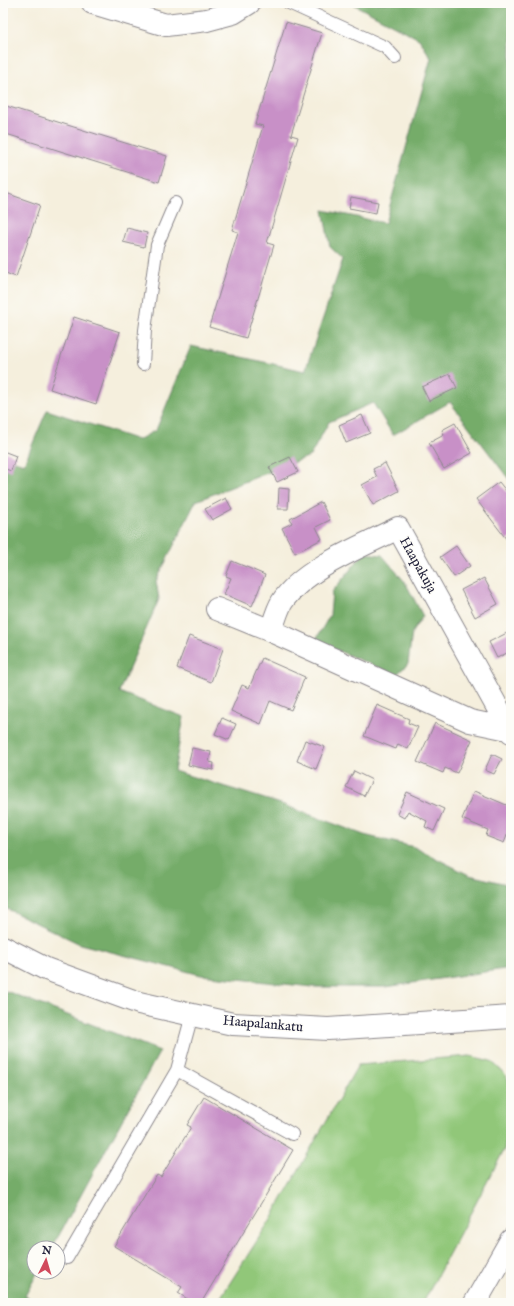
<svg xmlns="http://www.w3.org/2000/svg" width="514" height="1306" font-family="'IM FELL English',serif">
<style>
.green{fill:#91c779;stroke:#5a745a}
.forest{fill:#74ac69;stroke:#4b6752}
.building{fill:#c890c7}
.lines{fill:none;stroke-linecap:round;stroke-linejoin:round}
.service-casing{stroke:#8c888c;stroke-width:14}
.minor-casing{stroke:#8c888c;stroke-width:24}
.service{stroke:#fff;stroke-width:12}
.minor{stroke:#fff;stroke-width:22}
.labels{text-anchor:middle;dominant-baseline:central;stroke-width:3;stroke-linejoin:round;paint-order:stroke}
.street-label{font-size:14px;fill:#22223b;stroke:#fdfcf7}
</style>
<rect width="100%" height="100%" fill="#fdfcf7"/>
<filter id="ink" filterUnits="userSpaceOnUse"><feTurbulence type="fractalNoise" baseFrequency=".025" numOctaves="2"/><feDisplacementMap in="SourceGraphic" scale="8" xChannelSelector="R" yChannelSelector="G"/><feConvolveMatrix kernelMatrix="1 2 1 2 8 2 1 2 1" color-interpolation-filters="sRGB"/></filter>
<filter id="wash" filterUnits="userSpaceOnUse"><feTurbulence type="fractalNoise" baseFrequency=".012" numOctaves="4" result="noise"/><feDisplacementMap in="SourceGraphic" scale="16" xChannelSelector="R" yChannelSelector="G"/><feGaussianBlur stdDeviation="0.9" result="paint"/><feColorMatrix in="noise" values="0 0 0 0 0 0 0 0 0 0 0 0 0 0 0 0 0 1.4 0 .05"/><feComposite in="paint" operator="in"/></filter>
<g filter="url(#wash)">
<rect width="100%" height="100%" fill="#f5efdd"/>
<!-- green -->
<path class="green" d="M470,1056L491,1061L506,1075L511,1087V1118L504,1150L423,1303H217L269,1222L358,1065Z"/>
<!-- forest -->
<path class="forest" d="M351,3H511V482L450,402L393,435L373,403L329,422L310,456L196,501L156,581L159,599L119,692L184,717L174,771L281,804L364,835L414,847L469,875L511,885V968L386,987H312L201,975L80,944L3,907V457L24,464L47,410L138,440L156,430L191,346L305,371L343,259L330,247L323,210L385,223L431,58L419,39Z
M364,553L382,555L405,582L423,616L412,632L408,664L396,675L315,641L330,615L332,592Z
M6,991L160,1051L52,1248H34V1272H38L25,1296L39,1303H3V996Z"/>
<g id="blocks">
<!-- building -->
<path class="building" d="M286,22L322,33L291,135L298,137L267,243L274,245L246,338L209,327L238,232L232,230L263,126L255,124Z
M3,105L167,156L159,182L3,133Z
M3,192L40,205L16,277L3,272Z
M351,197L378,202L376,213L349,208Z
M127,228L147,233L144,247L123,242Z
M74,317L120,332L96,404L50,389Z
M450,374L457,388L429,401L422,387Z
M362,415L370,433L346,443L339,425Z
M455,423L472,453L444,469L429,443L444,435L442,430Z
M3,451L16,456L11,471L3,468Z
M290,457L298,472L277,482L269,467Z
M385,463L399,491L373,505L362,485L377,477L373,469Z
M499,482L511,497V537L507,540L476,499Z
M279,488L289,489L288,509H278Z
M226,498L232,509L212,520L205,509Z
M321,502L330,520L316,527L322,539L295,553L282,528L292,523L290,519Z
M456,546L470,566L454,577L440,557Z
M232,561L265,575L252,606L224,594L231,578L226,576Z
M484,578L498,604L475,617L461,590Z
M511,631V651L497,658L489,642Z
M189,636L223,649L211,682L177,668Z
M262,658L305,677L291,710L270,701L261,724L231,711L242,685L249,688Z
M377,705L409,719L408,723L418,727L408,749L398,744L396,749L364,736Z
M222,718L236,724L229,740L215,734Z
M435,723L472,740L457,773L445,768L443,773L417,762Z
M305,740L325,747L316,769L297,761Z
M192,748L211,752L209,762L214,763L213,770L188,765Z
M492,754L502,759L494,774L485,770Z
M354,771L372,780L364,796L346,787Z
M474,791L511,807V826L504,843L486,836L488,830L462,819Z
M407,792L444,809L434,831L425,827L427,821L408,811L404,818L397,814Z
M204,1097L293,1150L201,1303H194L178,1293L182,1287L114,1246L157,1175L161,1177L191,1127L187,1125Z"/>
</g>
</g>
<g filter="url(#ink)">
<use href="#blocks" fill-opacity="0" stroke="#8c888c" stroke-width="1"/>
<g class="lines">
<!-- service casing -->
<g class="service-casing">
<path id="service" d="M289,3L385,47L395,58
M143,364L145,330L157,245L175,203
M177,1070L292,1134
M67,1258L177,1070L192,1015"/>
</g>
<!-- minor casing -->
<g class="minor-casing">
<path id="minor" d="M93,3L166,25L207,20L233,13L249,3
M217,609L271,631L470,721L508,729
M271,631C274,622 277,610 282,602C303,569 363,546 398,528L511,732
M3,947L46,969L139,1003L233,1024L328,1029L511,1017
M475,1303L511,1240"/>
</g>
<!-- service -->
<use href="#service" class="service"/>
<!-- minor -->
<use href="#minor" class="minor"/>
</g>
</g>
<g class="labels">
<!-- street labels -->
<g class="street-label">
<text transform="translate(418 565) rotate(61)">Haapakuja</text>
<text transform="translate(263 1024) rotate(5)">Haapalankatu</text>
</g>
</g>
<!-- margin -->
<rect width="514" height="1306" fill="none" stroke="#fdfcf7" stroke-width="16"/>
<!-- north arrow -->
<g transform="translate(46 1260) rotate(5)"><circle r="19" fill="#fdfcf7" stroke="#a5a5ac"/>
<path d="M0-3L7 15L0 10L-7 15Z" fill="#d1495b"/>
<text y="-6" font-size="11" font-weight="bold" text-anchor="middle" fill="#22223b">N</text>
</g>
</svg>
